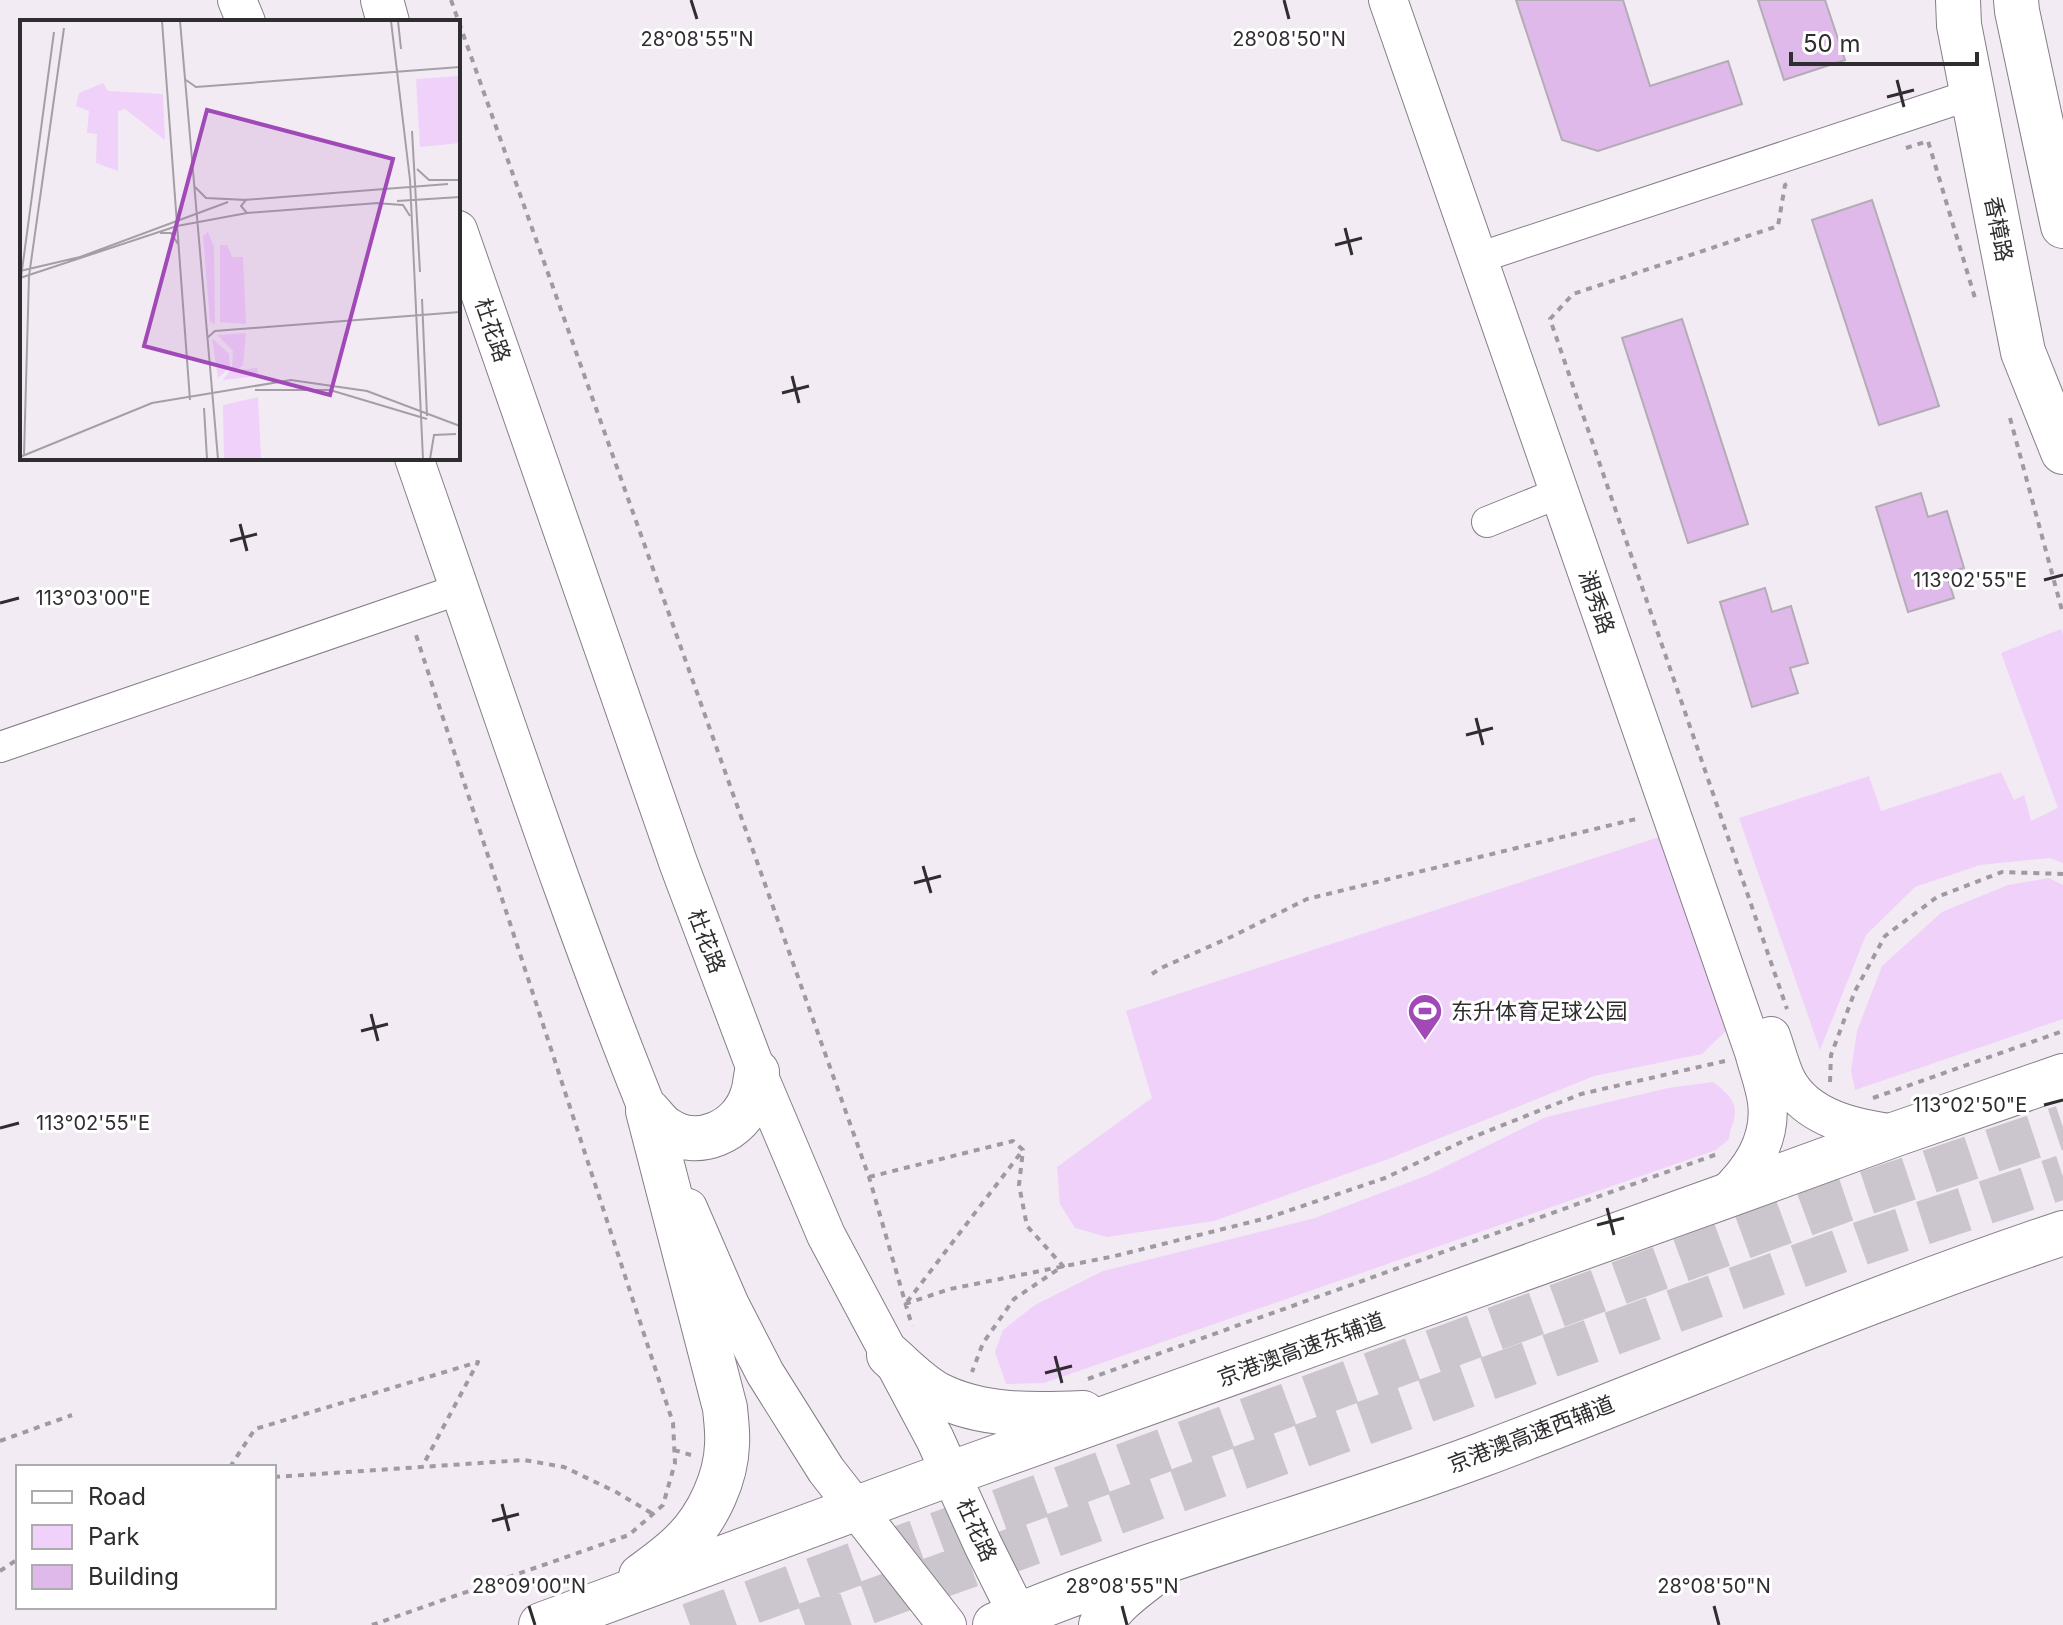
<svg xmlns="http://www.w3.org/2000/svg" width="2063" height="1625" font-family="Inter,'Noto Sans SC',sans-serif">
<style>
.green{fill:#f0d1f9}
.building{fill:#dfb9e9;stroke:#b3acb5;stroke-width:2}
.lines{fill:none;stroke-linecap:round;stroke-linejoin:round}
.motorway-tunnel{stroke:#cbc5cd;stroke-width:44;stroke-dasharray:44 22;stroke-linecap:butt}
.minor-casing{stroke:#857e87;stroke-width:32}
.tertiary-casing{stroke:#857e87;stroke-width:40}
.secondary-casing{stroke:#857e87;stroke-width:44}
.primary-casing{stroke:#857e87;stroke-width:46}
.path{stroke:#9f9aa1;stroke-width:4;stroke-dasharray:6 6;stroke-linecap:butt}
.minor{stroke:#fff;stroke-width:30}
.tertiary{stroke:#fff;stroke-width:38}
.secondary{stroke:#fff;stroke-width:42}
.primary{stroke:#fff;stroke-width:44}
.ticks{fill:none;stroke:#302d31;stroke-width:3}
.labels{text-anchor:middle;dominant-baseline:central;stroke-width:6;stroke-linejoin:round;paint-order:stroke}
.street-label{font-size:22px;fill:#302d31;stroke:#fff}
.poi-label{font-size:22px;fill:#302d31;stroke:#fff;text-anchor:start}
.inset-road{fill:none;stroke:#a49fa6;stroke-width:2}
.view{fill:#a049b7;fill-opacity:0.15;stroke:#a049b7;stroke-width:4}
.inset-edge{fill:none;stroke:#302d31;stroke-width:4}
.ticks-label{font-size:20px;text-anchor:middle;fill:#302d31;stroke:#fff;stroke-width:6;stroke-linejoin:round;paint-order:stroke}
</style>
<rect width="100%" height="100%" fill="#f2ebf4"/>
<!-- green -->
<path class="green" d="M2061,629L2063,634V863L2050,858L1980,865L1915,887L1866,935L1820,1050L1739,818L1869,776L1881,811L2001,772L2014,800L2024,795L2031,821L2058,808L2001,653Z
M1659,837L1728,1029L1702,1054L1594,1076L1388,1159L1214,1221L1107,1237L1075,1228L1060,1204L1057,1167L1152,1098L1126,1011Z
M2049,878L2063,885V1019L1855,1090L1851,1071L1857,1031L1882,966L1942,912L2008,885Z
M1713,1082C1725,1091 1739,1102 1734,1119C1732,1127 1730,1131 1729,1139L1716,1150L1044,1383L1006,1384L995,1352L1003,1330L1035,1305L1103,1271L1315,1218L1428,1175L1546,1117L1668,1088Z"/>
<!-- building -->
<path class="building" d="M1516,0H1623L1650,86L1728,61L1742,104L1598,151L1562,140Z
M1758,0H1825L1845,60L1784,80Z
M1872,200L1939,406L1879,425L1812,220Z
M1682,319L1748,524L1688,543L1622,338Z
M1921,493L1928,517L1947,511L1964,568L1946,573L1954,598L1908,612L1876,507Z
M1765,588L1772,612L1791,606L1808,663L1790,668L1798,693L1752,707L1720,602Z"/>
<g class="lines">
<!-- motorway-tunnel -->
<path class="motorway-tunnel" d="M690,1625L1842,1201L2063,1127
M805,1625L1868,1241L2063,1177"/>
<!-- minor casing -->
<g class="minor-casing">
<path id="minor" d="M1478,258L1973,94
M1487,522L1559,493
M0,747L460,589"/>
</g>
<!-- tertiary casing -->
<g class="tertiary-casing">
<path id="tertiary" d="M237,0L246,22
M1388,0L1754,1052C1758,1068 1765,1085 1767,1102C1772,1141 1750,1172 1723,1197
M458,230L679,865L757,1072L826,1235L935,1439L983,1545L1023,1625
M414,458C494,686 568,917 660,1140
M1771,1036C1776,1050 1780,1066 1786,1079C1806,1119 1857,1129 1896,1134
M688,1208L730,1305L765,1373L826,1470L947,1625"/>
</g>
<!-- secondary casing -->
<g class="secondary-casing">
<path id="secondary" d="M382,0L388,22"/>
</g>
<!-- primary casing -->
<g class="primary-casing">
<path id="primary" d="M1958,0L1959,25L2023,352L2063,452
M2016,0L2017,11L2063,226
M648,1111C654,1117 659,1125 666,1129C697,1151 741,1131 752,1096C755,1089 755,1080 757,1072
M889,1355C904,1368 919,1384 937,1394C982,1417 1034,1415 1083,1413
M641,1576C656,1565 672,1554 685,1540C708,1517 726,1478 727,1445C728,1433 726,1420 725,1408L648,1111
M541,1625L952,1473L1723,1197L1896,1134L2063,1076
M995,1625C1153,1558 1320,1515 1481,1455C1675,1382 1866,1299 2063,1233
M1101,1625C1112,1604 1135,1588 1153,1574"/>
</g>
<!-- path -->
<path class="path" d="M451,0L869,1177L912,1326
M1906,148L1928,141L1975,298
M1787,184L1785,185L1778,226L1573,294L1550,319L1787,1009
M2010,418L2063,614
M1152,974L1161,968L1233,936L1307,899L1640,818
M1830,1082L1831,1055L1855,991L1885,936L1937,897L2002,872L2063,874
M1873,1098L2063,1031
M869,1177L1013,1141L1023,1150L1019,1185L1027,1226L1063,1266L1014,1299L983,1343L972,1372
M907,1302L1023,1150
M905,1304L950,1289L1115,1256L1267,1218L1385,1178L1468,1139L1581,1094L1725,1061
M1088,1379L1720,1153
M0,1441L72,1415
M674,1450L691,1455
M230,1467L255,1429L478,1362L422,1467
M274,1477L524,1460L564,1467L616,1492L653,1514
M0,1571L18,1559
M372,1625L629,1535L663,1505L675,1463L673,1423L415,632"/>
<!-- minor -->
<use href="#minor" class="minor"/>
<!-- tertiary -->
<use href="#tertiary" class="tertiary"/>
<!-- secondary -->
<use href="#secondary" class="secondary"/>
<!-- primary -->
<use href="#primary" class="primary"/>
</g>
<!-- ticks -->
<path class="ticks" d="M691,0L697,19M1284,0L1289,19M1897,80L1904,107M1887,97L1914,90M1345,228L1352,255M1335,245L1362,238M792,376L799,403M782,393L809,386M240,524L247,551M230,541L257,534M2044,580L2063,575M0,603L19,598M1476,718L1483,745M1466,735L1493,728M923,866L931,893M914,883L941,876M371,1014L378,1041M361,1031L388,1024M2044,1105L2063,1100M0,1128L19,1123M1607,1208L1614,1235M1597,1225L1624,1218M1055,1356L1062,1383M1045,1373L1072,1366M502,1504L509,1531M492,1521L519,1514M529,1606L535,1625M1122,1606L1127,1625M1714,1606L1719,1625"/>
<!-- icons -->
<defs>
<g id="stadium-pin" transform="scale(1.8)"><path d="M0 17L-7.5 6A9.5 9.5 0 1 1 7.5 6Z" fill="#a049b7" stroke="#fff"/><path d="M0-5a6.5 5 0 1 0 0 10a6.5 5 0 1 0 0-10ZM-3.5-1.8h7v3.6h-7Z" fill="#fff"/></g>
</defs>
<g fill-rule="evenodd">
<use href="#stadium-pin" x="1425" y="1011"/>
</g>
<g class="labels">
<!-- street labels -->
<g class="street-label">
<text transform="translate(1999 229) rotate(79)">香樟路</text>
<text transform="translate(493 330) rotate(71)">杜花路</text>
<text transform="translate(1597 602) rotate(71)">湘秀路</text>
<text transform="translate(707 941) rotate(69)">杜花路</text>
<text transform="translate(1301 1349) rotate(-20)">京港澳高速东辅道</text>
<text transform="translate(1531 1434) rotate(-21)">京港澳高速西辅道</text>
<text transform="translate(977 1530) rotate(66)">杜花路</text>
</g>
<!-- poi labels -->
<g class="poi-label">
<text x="1451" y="1011">东升体育足球公园</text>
</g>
</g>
<!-- overview -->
<g transform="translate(20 20)">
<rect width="440" height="440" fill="#f2ebf4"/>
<path d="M440,56V123L400,127L396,59ZM83,63L88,71L143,74L145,120L105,89L98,91V151L76,143L77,114L67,113L69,91L56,86L59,73ZM188,212L194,227L195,304L190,302L183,216ZM200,225H207L212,237H223L226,304L200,302ZM226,313L223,345L217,350L237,348L238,356L203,360L212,348L213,331L197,315ZM192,318L209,334L210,347L198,358ZM238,377L241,439H204L203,385Z" fill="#f0d1f9"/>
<path class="inset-road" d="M142,1L170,380M160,1L198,439M371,1L390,160L403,439M378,1L381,29M166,60L176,67L440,47M392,111L400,252M397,149L409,160H440M174,166L186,178L226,180L221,186L227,193M224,180L428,164M377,181L440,177M355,183L383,185L390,196M140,213H151L158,224M0,251L60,237L208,182M0,258L157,206L227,193L358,183M0,265L34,12M402,279L407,396M187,318L195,311L440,292M235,370H310L407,399M184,388L187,439M4,435L9,256L44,8M0,437L132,383L271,360L347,371L440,406M410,439L414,415L436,414"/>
<path class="view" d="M187,90L373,139L310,375L124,326Z"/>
<rect width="440" height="440" class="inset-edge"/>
</g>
<g class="ticks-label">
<text x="697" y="46">28°08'55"N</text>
<text x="1289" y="46">28°08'50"N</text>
<text x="1970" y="587">113°02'55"E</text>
<text x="93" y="605">113°03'00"E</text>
<text x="1970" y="1112">113°02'50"E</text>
<text x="93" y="1130">113°02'55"E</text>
<text x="529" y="1593">28°09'00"N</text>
<text x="1122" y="1593">28°08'55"N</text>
<text x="1714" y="1593">28°08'50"N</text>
</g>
<!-- legend -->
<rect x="16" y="1465" width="260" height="144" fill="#ffffff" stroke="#acabad" stroke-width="2"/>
<rect x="32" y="1491" width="40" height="12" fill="#ffffff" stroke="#acabad" stroke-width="2"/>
<text x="88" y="1505" font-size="24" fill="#302d31">Road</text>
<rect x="32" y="1525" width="40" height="24" fill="#f0d1f9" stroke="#acabad" stroke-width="2"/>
<text x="88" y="1545" font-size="24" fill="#302d31">Park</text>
<rect x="32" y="1565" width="40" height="24" fill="#dfb9e9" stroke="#acabad" stroke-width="2"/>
<text x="88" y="1585" font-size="24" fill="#302d31">Building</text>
<!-- scale -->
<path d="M1791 52v12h186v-12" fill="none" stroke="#302d31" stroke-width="4"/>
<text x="1803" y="52" font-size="24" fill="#302d31" stroke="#ffffff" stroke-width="6" paint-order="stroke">50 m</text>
</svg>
